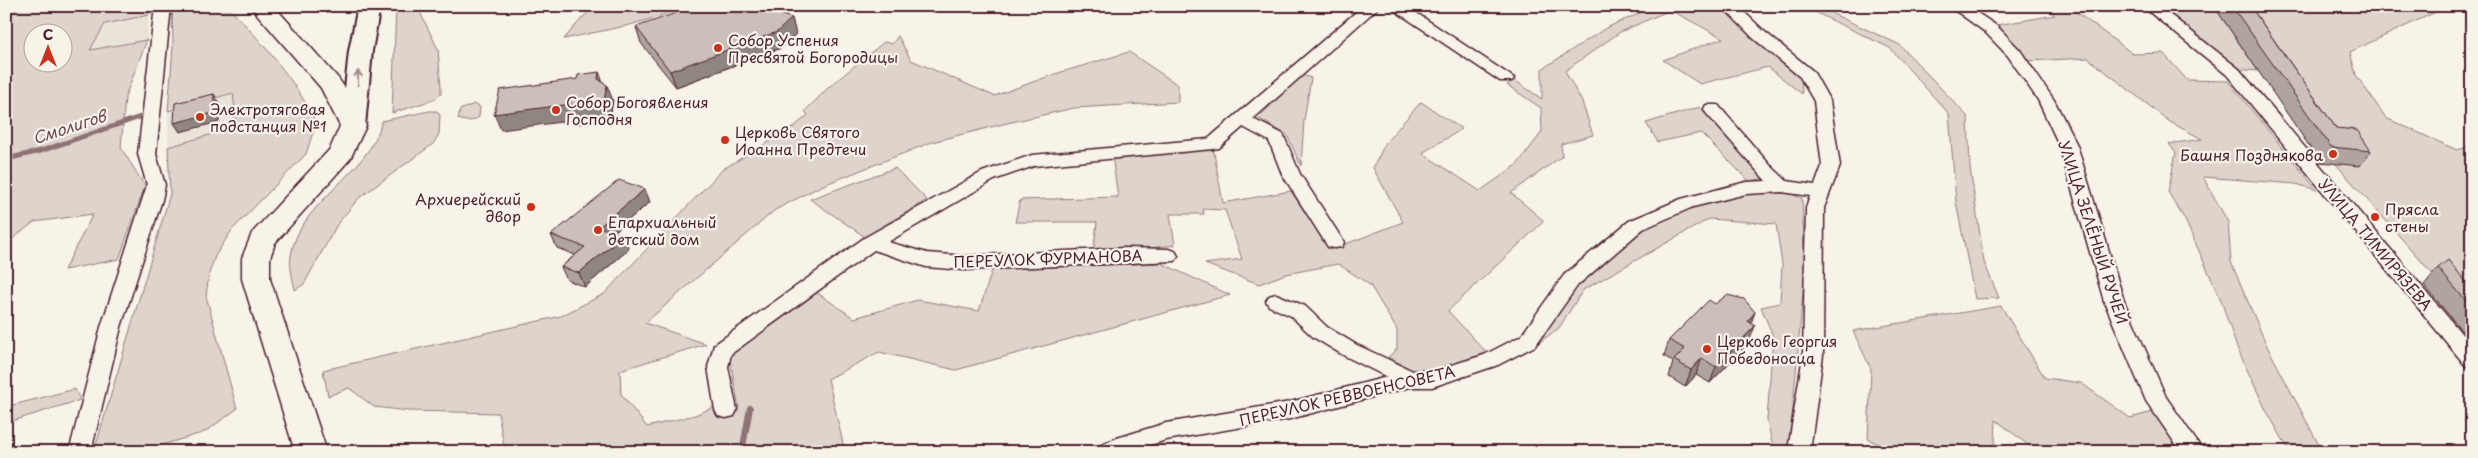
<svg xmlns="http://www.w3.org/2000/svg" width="2478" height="458" font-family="'Playpen Sans',sans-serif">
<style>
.built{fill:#eae3da}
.green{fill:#ded4cc;stroke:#947a7c;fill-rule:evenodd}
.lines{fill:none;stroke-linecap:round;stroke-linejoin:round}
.stream-far1{stroke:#8e7275;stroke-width:5}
.stream{stroke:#8e7275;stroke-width:6}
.street-casing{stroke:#4a1f2b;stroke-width:3}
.secondary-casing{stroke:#4a1f2b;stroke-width:4}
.primary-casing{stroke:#4a1f2b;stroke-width:3}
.street{fill:#f7f3e8;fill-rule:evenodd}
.secondary{fill:#f7f3e8;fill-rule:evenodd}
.primary{fill:#f7f3e8;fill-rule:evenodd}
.wall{fill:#afa49f;stroke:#4a1f2b}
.shaded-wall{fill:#8f8682;stroke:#4a1f2b}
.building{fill:#ccbfb9;stroke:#4a1f2b}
.oneway{stroke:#a0898a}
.poi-dot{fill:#c8321e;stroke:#f7f3e8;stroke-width:2}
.labels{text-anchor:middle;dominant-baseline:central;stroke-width:4.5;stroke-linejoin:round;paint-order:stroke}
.poi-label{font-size:15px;fill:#4a1f2b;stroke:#f7f3e8;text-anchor:start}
.street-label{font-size:15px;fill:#4a1f2b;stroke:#f7f3e8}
.water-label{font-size:16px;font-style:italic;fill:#6c4950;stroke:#f7f3e8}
</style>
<rect width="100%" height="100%" fill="#f7f3e8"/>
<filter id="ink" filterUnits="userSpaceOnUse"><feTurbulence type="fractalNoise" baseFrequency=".02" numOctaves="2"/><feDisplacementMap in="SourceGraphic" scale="10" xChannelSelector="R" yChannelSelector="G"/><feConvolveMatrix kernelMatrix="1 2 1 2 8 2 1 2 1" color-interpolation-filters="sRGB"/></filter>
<g filter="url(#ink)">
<!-- built -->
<path class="built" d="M149,15L147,40L89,51L105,23Z
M234,93L238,127L168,147V111Z"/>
<!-- green -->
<path class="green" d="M6,6H145L149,15L105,24L90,50L147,40L125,97L121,148L145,186L119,259L64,270L93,214L34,222L6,244ZM32,32H62V62H32Z
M172,6H227C258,37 298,83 316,123L306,154L232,230L215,256L209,274L206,296L237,409L205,432L139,452H94L170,194L168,147L237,127L233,93L168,111L173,46Z
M396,6H417L438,49L441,89V94L436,99L392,113Z
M597,6H692L630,25L564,39L583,17Z
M1656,6H1719L1801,76L1802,94L1768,67L1700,84L1663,60L1723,38L1670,10L1620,32L1565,71L1582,102L1593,135L1561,144L1562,156L1511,193L1544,221L1448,311L1487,353L1440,368L1412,370L1388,357L1397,349V330L1370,285L1338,264L1286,274L1259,284L1205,264L1242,259L1225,210L1203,209L1204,214H1170L1175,245L1093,255L1097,222H1015L1020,200L1118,197L1112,156L1213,148L1223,203L1291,191L1330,250L1403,222L1373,168L1386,142L1421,102L1462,129L1422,153L1480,191L1517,165L1542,132L1541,108L1507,85L1514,80L1542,99V69L1606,28Z
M1802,6H1816L1900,45L1968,117L1970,168L1984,262L1999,298L1975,299L1956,202L1949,114L1890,48Z
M2043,6H2068L2133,54L2163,53L2187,80L2228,81L2317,190L2296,184L2203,177L2228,222L2231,262L2267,346L2320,447L2343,452H2290L2265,408L2237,348L2221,300L2185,220L2168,192L2176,152L2169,144L2202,139L2170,122L2088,58L2028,61L2008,39L1991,26L2055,15Z
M2156,6H2214L2258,71L2236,69Z
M2231,6H2438L2440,10L2350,52L2356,75L2386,118L2457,150L2472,146L2470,155L2472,156V324L2430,271L2335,163Z
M898,36L911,60L994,96L1055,74L1129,52L1178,85V102L1074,108L1007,123L932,142L821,186L775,210L645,323L706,344L620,370L621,394L647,427L695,415L714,407L739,408L728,350L813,290L854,318L918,300L979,311L993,267L1024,268L1161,263L1230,295L956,370L879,352L828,379L845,452H505L498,413L408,411L374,407L349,388L328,396L323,370L561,316L604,294L723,169L794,127L808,115L805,111L830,86L884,42L892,44Z
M1302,75L1311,78L1304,120L1301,166L1287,135L1258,118Z
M474,104L480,107L479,117C472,122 466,122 458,119L460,110Z
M1700,107L1767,178L1749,181L1701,133L1658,142L1646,123Z
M429,111H437L440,115L439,134L433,144L359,198L338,223L304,284L295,290C293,279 289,267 291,256C298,202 370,174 382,121Z
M895,168L927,200L865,237L810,199Z
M1784,192L1802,198L1805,270L1790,440L1793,452H1774L1767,420L1773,336L1761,307L1780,303L1782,264L1776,224L1709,219L1583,290L1559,328L1536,345L1576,284L1640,230L1689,207L1747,193Z
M2001,306L2045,378L2081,383L2130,418L2153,412L2182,452H2037L1996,420L1995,443L1988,452H1895L1868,439L1871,369L1853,331Z
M75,389L80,400L6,423V410L13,405Z"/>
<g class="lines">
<!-- stream-far1 -->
<path class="stream-far1" d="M6,159L41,151L140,117"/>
<!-- stream -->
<path class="stream" d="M742,452L750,408"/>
<!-- street casing -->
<g class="street-casing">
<path id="street" d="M155,6H171L156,154L165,185L162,200L121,327L91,452H69L101,327L147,185L138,154Z
M1363,6H1380L1253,119L1283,134L1300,174L1344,242L1342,247L1335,248L1328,247L1282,174L1269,141L1243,127L1219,148L1213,149L1034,166L994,180L888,242L927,253L964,256L1125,248L1168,249L1175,251L1178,256L1175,261L964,270L926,267L874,250L731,354L728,367L737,410L734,416L726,418L718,416L715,410L708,367L714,345L864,238L982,172L1032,155L1208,139Z
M1388,6H1406L1514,78L1512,81H1500Z
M1722,6H1738L1765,32L1813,71L1830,101L1840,166L1824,208L1823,355L1811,444L1813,452H1791L1789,444L1803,355L1806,208L1810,196L1782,192L1746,194L1693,207L1643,229L1578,285L1535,346L1498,365L1432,387H1410L1290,419L1166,440L1129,452H1096L1099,446L1117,438L1166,423L1290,402L1387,377L1343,355L1313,337L1291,316L1269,306L1266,301L1269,296L1276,294L1305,306L1327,327L1357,345L1413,371H1432L1484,355L1521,336L1564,275L1629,221L1681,199L1746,182L1766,181L1706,113L1704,109L1706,105H1718L1770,165L1787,181L1815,185L1822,166L1814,101L1800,77L1753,38Z
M1949,6H1967L1997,26L2020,50L2054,100L2077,145L2124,301L2166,397L2204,452H2181L2146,401L2104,301L2059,145L2038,100L2008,56L1985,32Z
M2142,6H2159L2239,69L2472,346V368L2465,365L2227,75Z"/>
</g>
<!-- secondary casing -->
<g class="secondary-casing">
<path id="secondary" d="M358,6H380L372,51L365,126L362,131L353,133L344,131L341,126L349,51Z"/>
</g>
<!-- primary casing -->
<g class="primary-casing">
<path id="primary" d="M250,6H274L338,78L350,95L366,126L350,159L275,243L270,258V279L327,452H295L242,279V258L252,233L330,149L340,126L321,88Z"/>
</g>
<!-- street -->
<use href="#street" class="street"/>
<!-- secondary -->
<use href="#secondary" class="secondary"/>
<!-- primary -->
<use href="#primary" class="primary"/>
</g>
<!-- wall -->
<path class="wall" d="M782,6L784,15L796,34L781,48L676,87L641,43L636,27Z
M2214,6H2250L2336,128L2371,151L2360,166L2320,162Z
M650,202L614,232L629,249L585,287L567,280L561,267L575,255L557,248L551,235Z
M2438,268L2472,289V343L2424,285Z
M1751,323L1749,342L1710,383L1696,375L1685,387L1669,377L1673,362L1664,356L1669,340Z"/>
<!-- shaded-wall -->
<path class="shaded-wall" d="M782,6L786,20L792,18L796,34L781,48L676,87L670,71L782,15Z
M599,72L605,88L598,79Z
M607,85L613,101L610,118L607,120L578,124L576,120L501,130L494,114Z
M214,94L219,103V122L180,132L174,123Z
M645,189L650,202L604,240L599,227Z
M623,236L629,249L585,287L579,273Z
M1755,312L1749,329L1748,321Z
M1755,326L1749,342L1710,383L1716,367Z
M1702,358L1696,375L1685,387L1691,370Z"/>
<!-- building -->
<path class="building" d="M696,6H782V15L792,18L777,32L670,71L636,27Z
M2232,6H2250L2336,128L2357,130L2371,151L2331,147Z
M599,72L598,79L607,85L604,101L600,104L571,108L572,104L494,114L500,90L577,79L578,75Z
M214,94L213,113L174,123L175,103Z
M619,180L645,189L599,227L623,236L579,273L561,267L585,247L551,235Z
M2448,260L2472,289V308L2438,268Z
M1727,295L1744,299L1755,312L1748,321L1755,326L1716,367L1702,358L1691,370L1674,360L1685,349L1669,340L1709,300L1715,304Z"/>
<!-- one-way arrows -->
<defs><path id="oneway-shaft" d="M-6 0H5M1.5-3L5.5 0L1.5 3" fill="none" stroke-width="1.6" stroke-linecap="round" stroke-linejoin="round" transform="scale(1.25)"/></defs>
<use class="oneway" href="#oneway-shaft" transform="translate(358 78) rotate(-89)"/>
</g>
<!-- markers -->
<g class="poi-dot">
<circle cx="718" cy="48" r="5"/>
<circle cx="556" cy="110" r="5"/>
<circle cx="200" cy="117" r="5"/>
<circle cx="725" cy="140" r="5"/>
<circle cx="2333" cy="154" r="5"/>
<circle cx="531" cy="207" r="5"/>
<circle cx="2375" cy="217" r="5"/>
<circle cx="598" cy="230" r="5"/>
<circle cx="1707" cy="349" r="5"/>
</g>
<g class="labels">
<!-- poi labels -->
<g class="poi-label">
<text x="728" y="39">Собор Успения<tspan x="728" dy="17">Пресвятой Богородицы</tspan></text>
<text x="566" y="101">Собор Богоявления<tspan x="566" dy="17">Господня</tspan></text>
<text x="210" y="108">Электротяговая<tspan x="210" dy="17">подстанция №1</tspan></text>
<text x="735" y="131">Церковь Святого<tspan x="735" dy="17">Иоанна Предтечи</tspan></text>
<text x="2323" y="154" text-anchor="end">Башня Позднякова</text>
<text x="521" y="198" text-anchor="end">Архиерейский<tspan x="521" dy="17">двор</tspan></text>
<text x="2385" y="208">Прясла<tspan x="2385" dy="17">стены</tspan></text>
<text x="608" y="221">Епархиальный<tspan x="608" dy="17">детский дом</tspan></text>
<text x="1717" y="340">Церковь Георгия<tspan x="1717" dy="17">Победоносца</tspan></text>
</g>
<!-- street labels -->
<g class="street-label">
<text transform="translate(2094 232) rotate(72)">УЛИЦА ЗЕЛЁНЫЙ РУЧЕЙ</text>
<text transform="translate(2376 244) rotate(50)">УЛИЦА ТИМИРЯЗЕВА</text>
<text transform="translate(1048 258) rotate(-2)">ПЕРЕУЛОК ФУРМАНОВА</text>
<text transform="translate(1347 395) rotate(-13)">ПЕРЕУЛОК РЕВВОЕНСОВЕТА</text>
</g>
<!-- water labels -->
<g class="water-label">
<text transform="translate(69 126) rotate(-18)">Смолигов</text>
</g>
</g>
<!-- margin -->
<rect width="2478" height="458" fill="none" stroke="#f7f3e8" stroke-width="25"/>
<rect x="12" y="12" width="2453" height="433" fill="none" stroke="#4a1f2b" stroke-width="2" filter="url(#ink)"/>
<!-- north arrow -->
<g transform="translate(48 48)"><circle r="24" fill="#f7f3e8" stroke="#b29e9c"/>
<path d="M0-4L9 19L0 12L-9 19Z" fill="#c8321e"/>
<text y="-8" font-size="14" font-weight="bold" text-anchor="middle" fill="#4a1f2b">С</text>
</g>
</svg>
